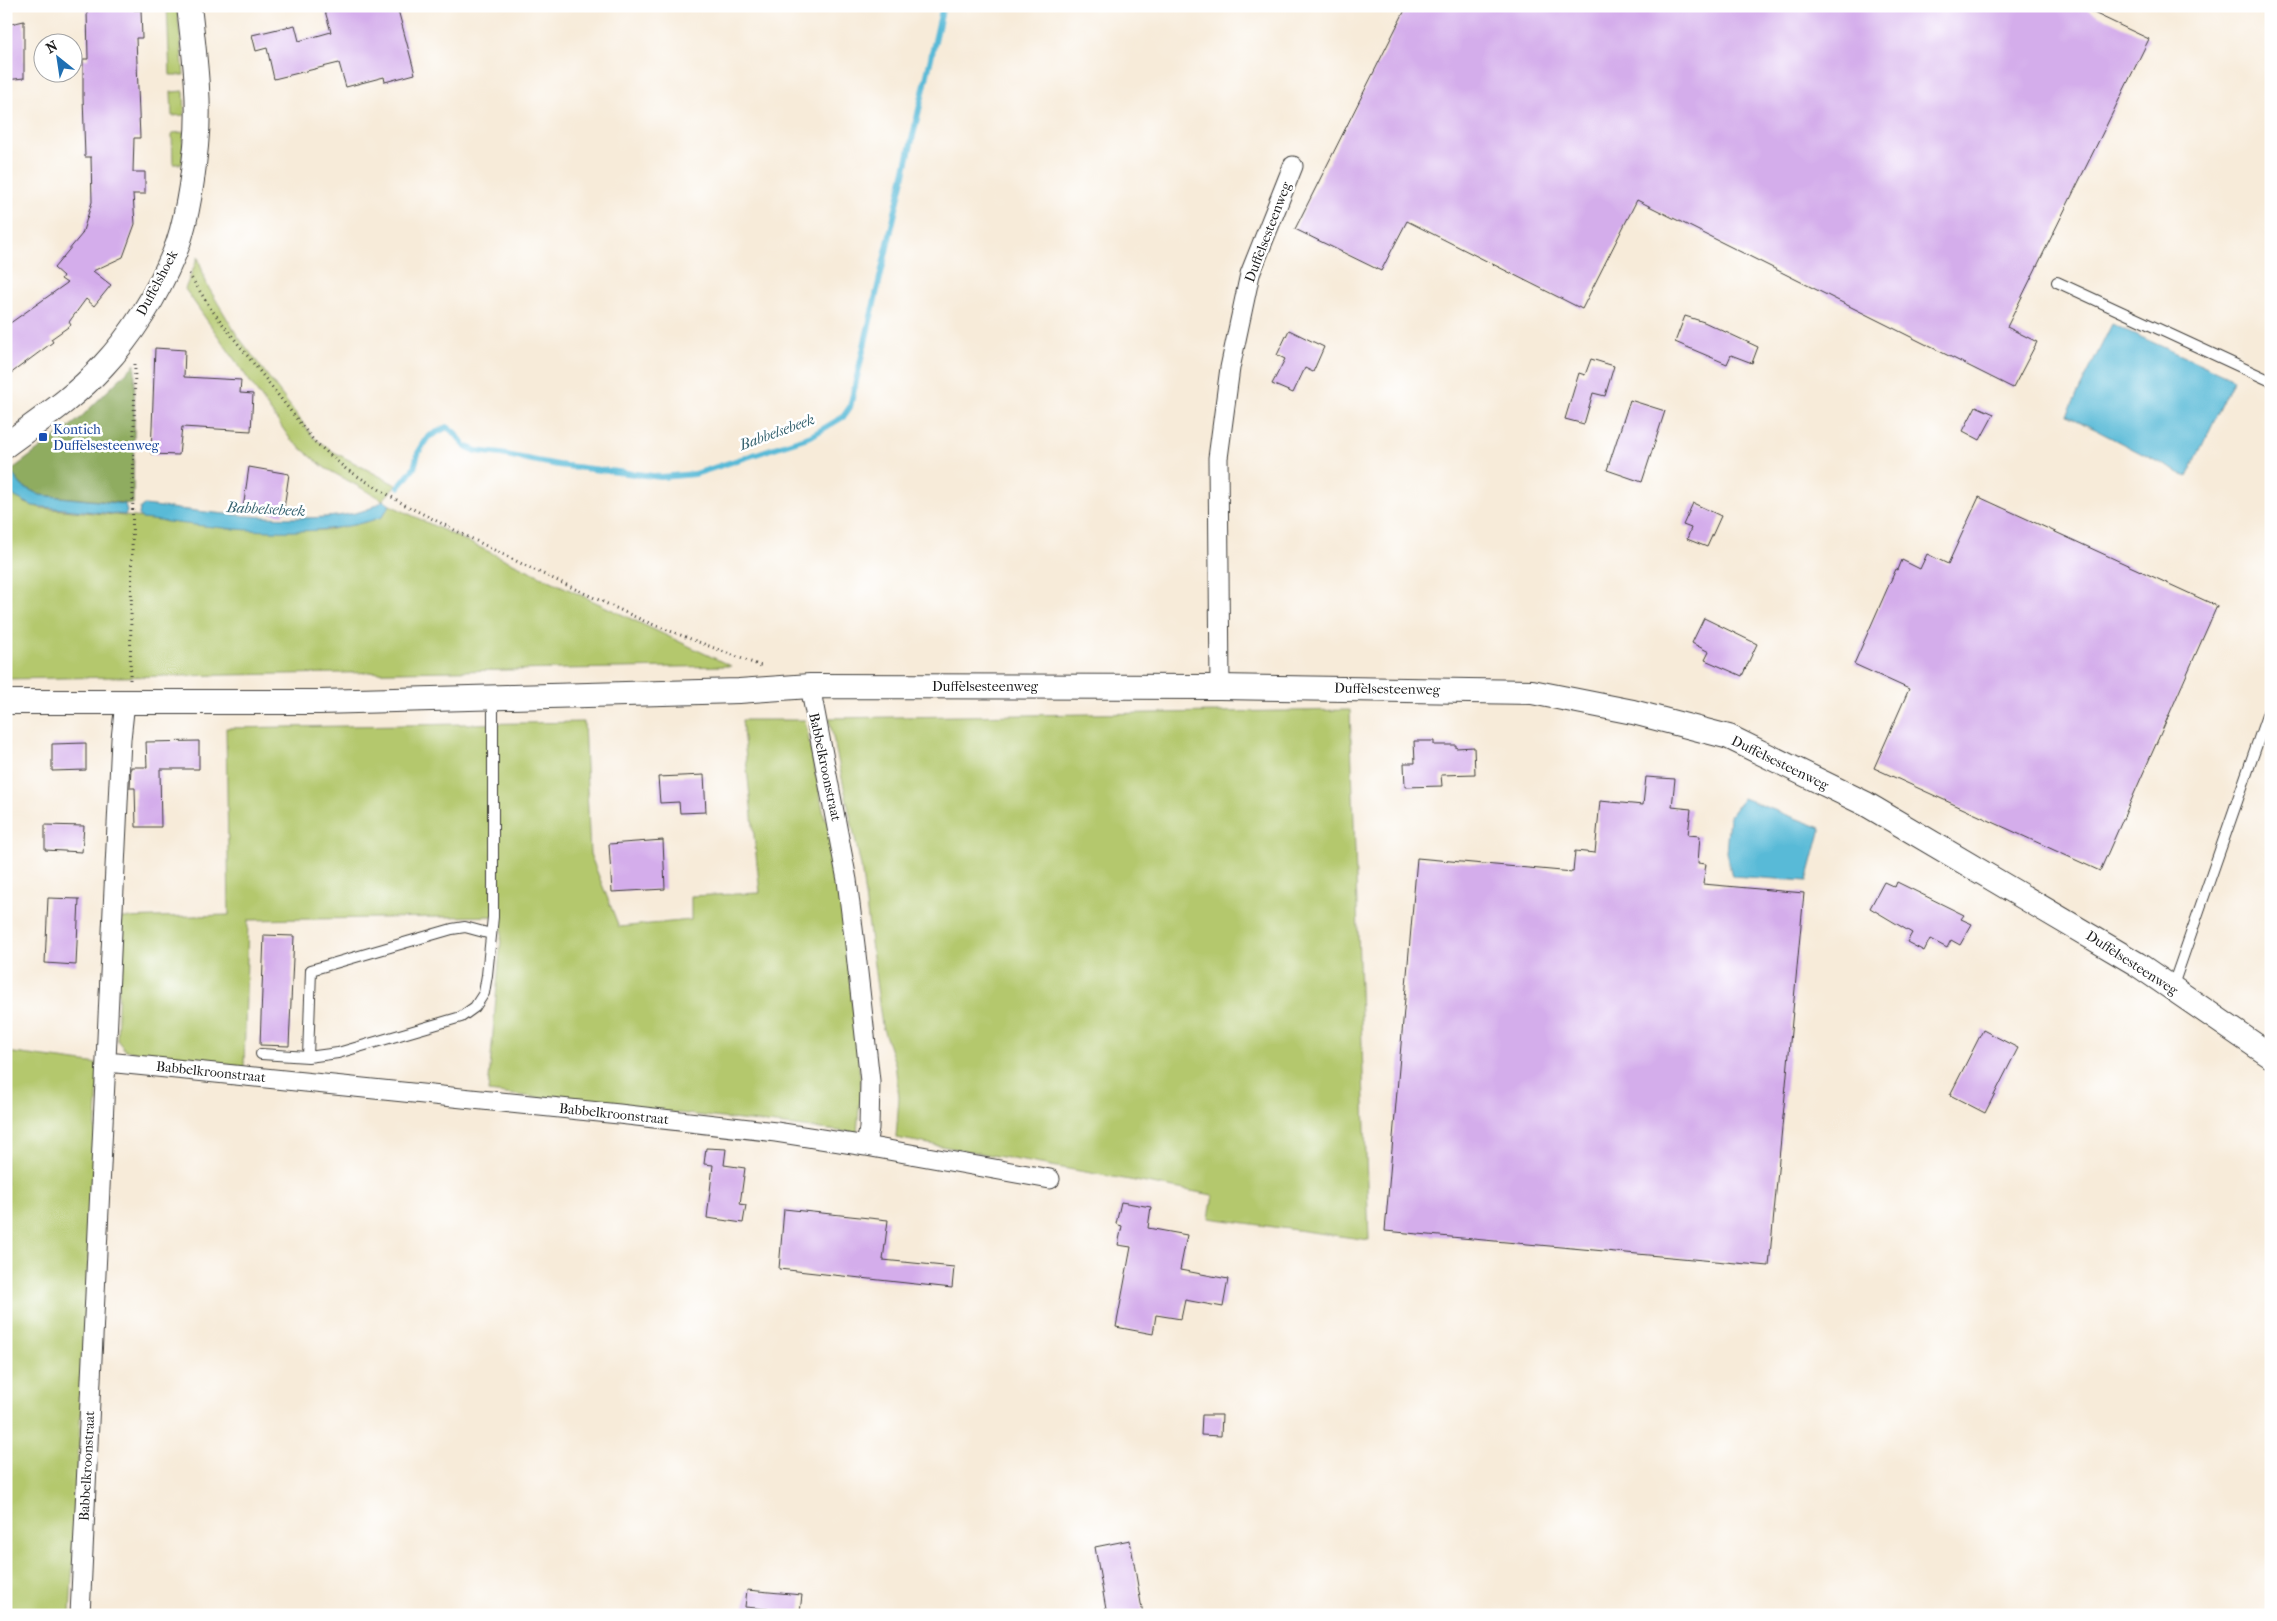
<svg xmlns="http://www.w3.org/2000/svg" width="2277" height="1621" font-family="'IM FELL French Canon',serif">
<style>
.green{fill:#b4c86d;stroke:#687244}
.forest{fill:#8fac60;stroke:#56643e}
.water{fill:#58bad7;stroke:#3a6b7a}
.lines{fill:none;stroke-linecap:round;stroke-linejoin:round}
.stream{stroke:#58bad7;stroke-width:6}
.building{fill:#d4adeb}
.service-casing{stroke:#3d3b38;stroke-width:12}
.minor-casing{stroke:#3d3b38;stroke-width:21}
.tertiary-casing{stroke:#3d3b38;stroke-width:26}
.path{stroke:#3d3b38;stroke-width:3;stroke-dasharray:1 4;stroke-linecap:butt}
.service{stroke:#fff;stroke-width:10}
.minor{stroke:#fff;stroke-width:19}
.tertiary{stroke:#fff;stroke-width:24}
.transit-dot{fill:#1a4fb4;stroke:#fff;stroke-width:2}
.labels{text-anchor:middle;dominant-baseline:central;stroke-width:5;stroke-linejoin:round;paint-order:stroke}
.street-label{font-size:14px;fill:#1c1c1c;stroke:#fff}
.transit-label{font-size:14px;fill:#164399;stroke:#fff;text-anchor:start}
.water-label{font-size:15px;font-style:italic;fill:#376370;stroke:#fff}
</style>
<rect width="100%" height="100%" fill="#fff"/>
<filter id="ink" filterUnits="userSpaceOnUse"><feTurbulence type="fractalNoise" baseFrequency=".02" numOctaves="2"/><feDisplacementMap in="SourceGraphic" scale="10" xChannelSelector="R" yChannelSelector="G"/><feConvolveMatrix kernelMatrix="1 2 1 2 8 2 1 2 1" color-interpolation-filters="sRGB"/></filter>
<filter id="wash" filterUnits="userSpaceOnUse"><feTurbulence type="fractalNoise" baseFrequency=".0096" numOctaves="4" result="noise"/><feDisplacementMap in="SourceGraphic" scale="20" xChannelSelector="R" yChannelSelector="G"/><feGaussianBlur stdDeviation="1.12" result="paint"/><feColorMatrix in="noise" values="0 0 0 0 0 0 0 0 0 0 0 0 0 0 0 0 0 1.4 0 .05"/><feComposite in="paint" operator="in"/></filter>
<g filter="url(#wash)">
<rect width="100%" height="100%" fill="#f7ebd9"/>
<!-- green -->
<path class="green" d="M167,6H177L184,75H170Z
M184,91L185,115L172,116L171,92Z
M184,132L182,164H173L172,133Z
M198,257L207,285L237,335L314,438L334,452L396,485L383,500L325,468L291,440L185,289Z
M6,487L25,503L41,508L269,530H328L382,517L390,505L731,666L6,679Z
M1350,710L1369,1240L1209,1218L1213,1195L896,1138L899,1097L895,1063L882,1026L861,866L829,718Z
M742,720H805L825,820H828L841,893L861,1086L857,1133L488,1092L503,916L248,920L244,1067L142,1054L125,1050L117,1040L121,918L229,915L226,728L584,722L590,854L619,927L691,920V896L760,893Z
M6,1052L99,1064L70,1615H6Z"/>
<!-- forest -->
<path class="forest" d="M135,364L133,504L40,495L22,486L10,471L77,421Z"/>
<!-- water -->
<path class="water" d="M2112,324L2234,379L2187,477L2067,415Z
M10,471L22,486L40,495L125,504L127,512L125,515L33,506L15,497L6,487V474Z
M383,500L390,505L382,517C310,543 217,527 142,519L139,515L140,508L144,505C193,510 349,534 383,500Z
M1743,798L1821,828L1807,881L1732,876L1726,852L1729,817Z"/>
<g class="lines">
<!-- stream -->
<path class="stream" d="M399,487L414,468L418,453L428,437L447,427L455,433L465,446L476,451L501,454L558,465L661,477L695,474L811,436L843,417L850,407L943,6"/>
</g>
<g id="blocks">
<!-- building -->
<path class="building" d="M113,6H132L134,10H141L142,38H136L140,138H134L133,172H145V194H133L135,224L123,257L93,271L111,285L94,306L86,299L69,322L71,325L51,339L53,342L6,377V326L67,283L61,279L63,276L54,268L82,234L92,202L91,157H85L83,97V59H88L87,10Z
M344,6H397L415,74L385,82L384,77L346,87L339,63L274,79L267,48L256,51L252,35L295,25L299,41L331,32L325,11Z
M1407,6H2079L2149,39L2007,327L2037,342L2013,388L1637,200L1582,309L1407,221L1381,271L1295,229Z
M24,21V78L6,80V25Z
M1685,316L1704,322L1758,347L1752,363L1731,355L1727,364L1675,342Z
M1289,330L1324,347L1313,372L1305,368L1293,393L1272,384L1285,359L1277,355Z
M155,348L185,350L184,377L241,380L240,393L253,394L251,431L182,427L179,455L151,454Z
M1591,359L1614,366L1605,396L1593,393L1584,424L1565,419L1579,373L1585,375Z
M1630,400L1665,411L1642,482L1607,470Z
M1976,406L1994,414L1980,440L1963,431Z
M249,467L289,474L283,515L243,509Z
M1979,497L2217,606L2100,871L1874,768L1909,689L1854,664L1896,569L1898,570L1902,560L1920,569L1927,554L1948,564Z
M1693,503L1721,516L1707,547L1687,539L1691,528L1683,525Z
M1704,618L1757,644L1742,676L1705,660L1709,652L1692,643Z
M199,741V769H160L161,827H136L135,788H130L131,767H147L146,742Z
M1414,741H1434V745H1456V748L1474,747L1475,774L1441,775L1442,786L1405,787L1404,763H1415Z
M86,743V770L52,771V744Z
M704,775L706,812L680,813L679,802L660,803L658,777Z
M1646,777L1675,779L1672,807L1691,809L1688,835L1700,836L1698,863L1706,864L1703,884L1804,893L1769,1266L1385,1231L1417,858L1573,872L1575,851L1595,853L1600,801L1643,805Z
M45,825L84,826L82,852L45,850Z
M663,840L665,889L612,892L609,844Z
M1884,882L1895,887L1897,882L1964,915L1961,919L1972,924L1960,945L1951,940L1947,948L1930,939L1924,951L1907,942L1912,933L1870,908Z
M48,898L79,899L76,965L45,963Z
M264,935L294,936L289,1046L260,1045Z
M1983,1030L2018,1048L1985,1113L1950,1095Z
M706,1148L726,1149L724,1165L745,1168L740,1204L746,1205L743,1223L707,1218L713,1165L704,1164Z
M1121,1202L1151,1207L1148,1228L1187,1235L1180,1270L1228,1279L1223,1307L1185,1300L1181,1319L1156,1315L1153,1334L1116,1327L1131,1247L1118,1245L1122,1226L1116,1224Z
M784,1209L888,1220L883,1260L954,1267L952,1288L779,1269Z
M1202,1415H1222L1221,1436L1201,1435Z
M1130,1540L1143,1615H1107L1095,1547Z
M747,1590L802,1595L800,1612L745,1607Z"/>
</g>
</g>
<g filter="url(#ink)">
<use href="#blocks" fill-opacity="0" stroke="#3d3b38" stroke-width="1"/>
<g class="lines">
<!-- service casing -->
<g class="service-casing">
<path id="service" d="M2057,282L2271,381
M2172,988L2271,704
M261,1054L308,1057L338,1053L461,1017L475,1007L484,993L487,975L493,917V698
M308,1057L311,970L452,929L465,927L491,934"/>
</g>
<!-- minor casing -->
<g class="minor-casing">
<path id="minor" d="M1220,687L1218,458L1230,368L1250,274L1293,166
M107,1062L619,1114L776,1132L866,1146L869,1128L870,1081L855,945L847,880L810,686
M866,1146L1050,1179
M80,1615L121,739L125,702"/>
</g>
<!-- tertiary casing -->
<g class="tertiary-casing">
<path id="tertiary" d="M6,445C40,420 75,397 103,366C133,334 157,294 174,254C186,226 193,177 196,146C201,100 194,52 189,6
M6,702H319L739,691L810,686L1220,687L1532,692L1633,712L1729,737L1866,804L2137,964L2271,1056"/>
</g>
<!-- path -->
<path class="path" d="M189,274L211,309L314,441L346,469L405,505L528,567L644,621L761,666
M130,680L135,364"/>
<!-- service -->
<use href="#service" class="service"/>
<!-- minor -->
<use href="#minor" class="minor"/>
<!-- tertiary -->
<use href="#tertiary" class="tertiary"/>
</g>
</g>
<!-- markers -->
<rect class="transit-dot" x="38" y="432" width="10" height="10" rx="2.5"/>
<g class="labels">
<!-- street labels -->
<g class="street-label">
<text transform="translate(1268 232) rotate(-69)">Duffelsesteenweg</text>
<text transform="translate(157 283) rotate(-62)">Duffelshoek</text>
<text x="985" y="686">Duffelsesteenweg</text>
<text transform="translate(1387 689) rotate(1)">Duffelsesteenweg</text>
<text transform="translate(1780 763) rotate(26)">Duffelsesteenweg</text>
<text transform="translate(825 767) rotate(78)">Babbelkroonstraat</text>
<text transform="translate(2132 963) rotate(33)">Duffelsesteenweg</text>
<text transform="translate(211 1072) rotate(6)">Babbelkroonstraat</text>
<text transform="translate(614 1114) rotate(6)">Babbelkroonstraat</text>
<text transform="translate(87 1466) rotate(-87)">Babbelkroonstraat</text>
</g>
<!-- transit labels -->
<g class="transit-label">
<text x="53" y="429">Kontich<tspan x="53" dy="16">Duffelsesteenweg</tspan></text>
</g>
<!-- water labels -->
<g class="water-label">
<text transform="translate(777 432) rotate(-20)">Babbelsebeek</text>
<text transform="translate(266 509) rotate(3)">Babbelsebeek</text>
</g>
</g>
<!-- margin -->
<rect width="2277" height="1621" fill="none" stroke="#fff" stroke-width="25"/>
<!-- north arrow -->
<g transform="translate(58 58) rotate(330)"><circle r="24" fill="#ffffff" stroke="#a4a4a4"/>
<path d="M0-4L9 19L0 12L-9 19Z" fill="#1f6fb2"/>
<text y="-8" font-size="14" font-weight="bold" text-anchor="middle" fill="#1c1c1c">N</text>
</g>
</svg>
